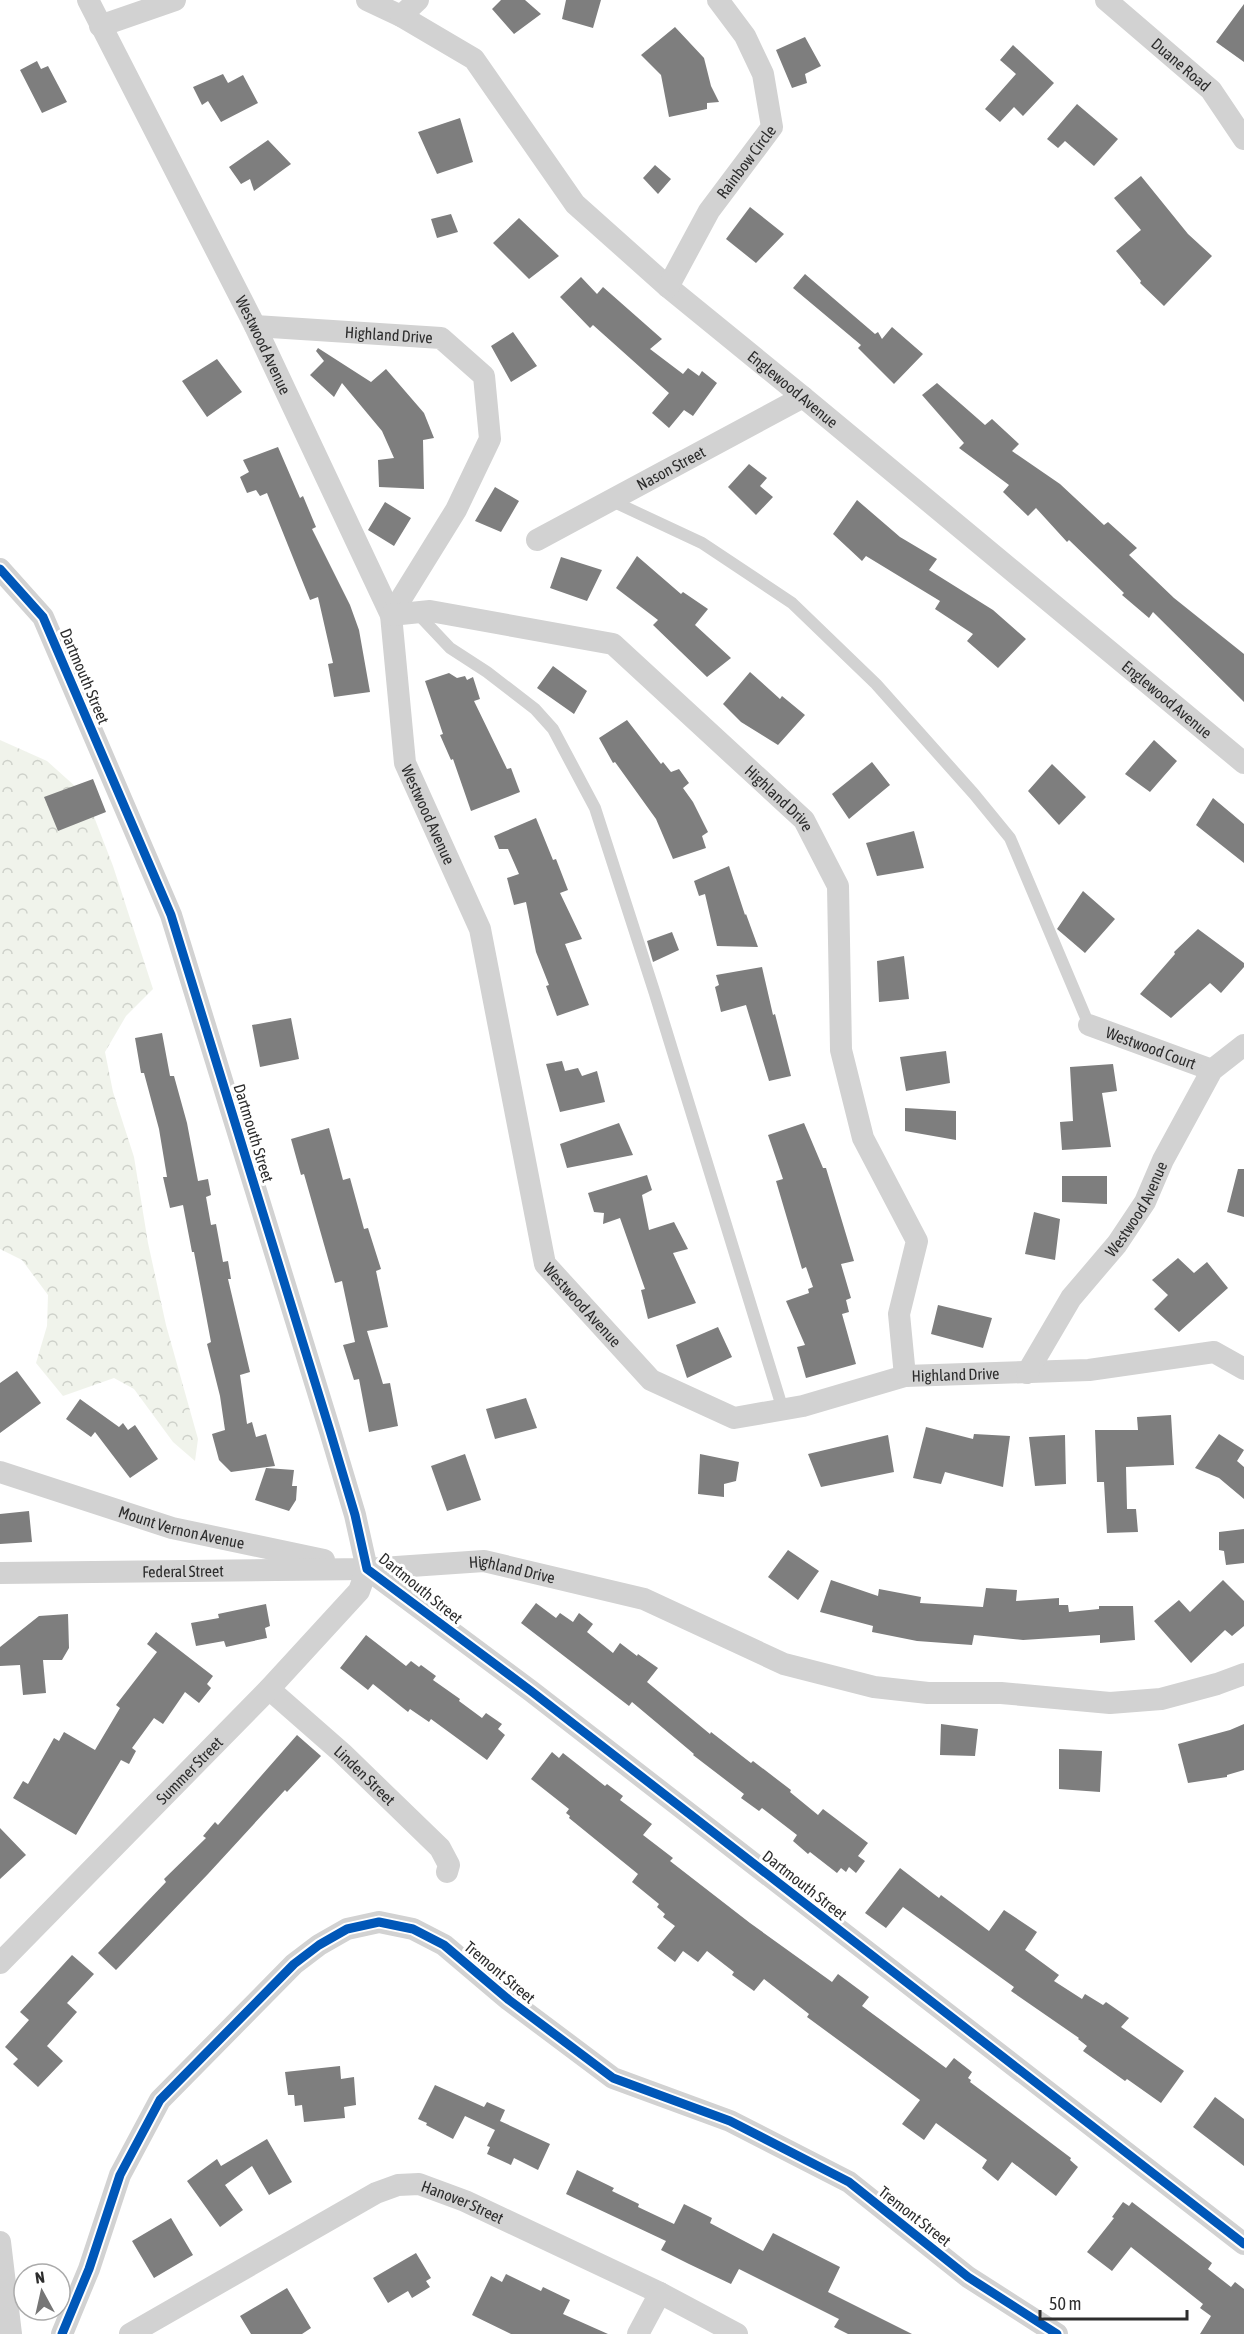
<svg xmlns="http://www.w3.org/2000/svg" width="1244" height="2334" font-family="'Asap Condensed',sans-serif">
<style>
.forest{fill:url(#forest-crowns)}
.building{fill:#7e7e7e}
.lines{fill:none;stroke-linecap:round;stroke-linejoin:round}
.lane{stroke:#d2d2d2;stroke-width:12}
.street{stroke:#d2d2d2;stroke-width:22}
.cycleway-casing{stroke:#fff;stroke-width:13}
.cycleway{stroke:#0057b8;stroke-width:9}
.labels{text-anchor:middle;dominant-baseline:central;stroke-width:6;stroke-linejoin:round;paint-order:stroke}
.street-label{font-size:16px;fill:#2d2d2d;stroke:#fff}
</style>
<defs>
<pattern id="forest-crowns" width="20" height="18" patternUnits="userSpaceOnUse" patternTransform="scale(1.5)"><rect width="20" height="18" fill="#f0f3eb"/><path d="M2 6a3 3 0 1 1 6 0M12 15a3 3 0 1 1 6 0" fill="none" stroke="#ced1ca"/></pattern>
</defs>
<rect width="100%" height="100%" fill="#fff"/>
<!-- forest -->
<path class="forest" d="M0,740L47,761L86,796L113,866L153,989L126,1016L105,1052L113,1092L134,1157L148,1243L166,1325L198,1439L195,1461L173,1442L134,1389L114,1378L63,1396L36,1363L47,1326L48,1295L22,1260L0,1249Z"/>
<!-- building -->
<path class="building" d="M501,0H525L541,14L514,34L492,9Z
M566,0H601L593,28L562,19Z
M1244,4V62L1216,42Z
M675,27L704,58L711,86L719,102L707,103V109L669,117L661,75L641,55Z
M805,37L821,66L805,74L807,83L792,88L776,50Z
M1013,45L1054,83L1023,116L1014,107L1000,122L985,109L1016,74L1000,60Z
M37,61L41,69L48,66L67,102L42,113L20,70Z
M223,74L228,83L243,75L258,103L221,122L208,101L202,105L193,87Z
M1077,104L1118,139L1094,166L1065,141L1058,148L1047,139Z
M460,118L473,162L437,174L418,132Z
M268,140L291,164L254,191L250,179L241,184L229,167Z
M655,165L671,179L658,194L643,178Z
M1141,176L1188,234L1212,256L1164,306L1140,283L1141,281L1116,251L1141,230L1114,198Z
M750,207L784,234L756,263L726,239Z
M451,214L458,232L437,238L431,219Z
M519,218L559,256L529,279L493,243Z
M805,274L875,334L878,332L882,339L892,327L923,354L894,384L858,348L861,345L793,288Z
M581,277L597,294L603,287L662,339L650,349L683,374L688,368L699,376L702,371L717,383L693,416L684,410L669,428L652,413L669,393L593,325L590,328L560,297Z
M513,332L537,366L511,382L491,346Z
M318,348L371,382L386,369L424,413L434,438L423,440L424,489L379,487L378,460L394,458L382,431L342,383L334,397L310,375L324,361L316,351Z
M217,359L242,392L207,417L182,381Z
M937,383L985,425L992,419L1019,444L1012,451L1060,484L1104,525L1108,522L1137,548L1129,555L1174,598L1244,654V702L1153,612L1149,618L1122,595L1124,593L1069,540L1067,542L1036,508L1028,516L1003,492L1009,485L959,448L964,443L922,395Z
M278,447L300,498L303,496L316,527L312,529L350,605L359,630L370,692L334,697L328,664L333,663L318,597L310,600L267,493L260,496L256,490L247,493L240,477L249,472L243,460Z
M749,464L767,478L760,486L773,497L756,515L728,487Z
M495,487L519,501L501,532L475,521Z
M857,500L900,537L937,559L929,570L993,610L1026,639L998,668L967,641L973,634L935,609L940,601L866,556L862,561L833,534Z
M385,502L411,518L394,546L368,530Z
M637,556L681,594L683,592L708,609L695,625L731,658L707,677L653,625L658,620L616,588Z
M561,557L602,570L587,601L550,588Z
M553,666L587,691L574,714L537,688Z
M750,672L780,699L782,696L805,715L778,745L741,722L723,704Z
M449,673L457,678L465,676L467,680L473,677L480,699L474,701L507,769L511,768L520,792L471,811L453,759L451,760L440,735L443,734L425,681Z
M627,720L661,764L663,762L671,772L679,769L689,783L683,788L693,802L708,832L702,836L706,848L673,859L656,819L615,762L613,763L599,738Z
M1154,740L1177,761L1150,792L1125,774Z
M872,762L890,785L849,819L832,794Z
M1052,764L1086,797L1059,825L1028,791Z
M93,779L106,812L58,831L44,797Z
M1213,798L1244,824V863L1196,825Z
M536,818L553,860L556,859L568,890L560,893L582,939L565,944L589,1005L557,1016L546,986L549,985L536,952L526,902L514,905L507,878L519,874L508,849H499L494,836Z
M914,831L924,868L877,876L866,843Z
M729,866L745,915L746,914L758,947L717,946L705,894L699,896L694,881Z
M1083,891L1115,919L1085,953L1057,929Z
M1198,929L1244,963V967L1221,993L1210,983L1171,1018L1140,994L1175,954L1174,952Z
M672,932L679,950L653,962L647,941Z
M904,956L909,999L879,1002L877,961Z
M762,967L773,1015L775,1014L791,1076L769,1081L746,1005L721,1012L715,987L719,985L716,975Z
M291,1018L299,1059L260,1067L252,1025Z
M162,1033L170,1076H174L187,1123L198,1181L208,1179L211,1195L206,1197L211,1225L216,1224L223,1262L228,1261L231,1279H228L250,1372L240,1375L247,1424L252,1422L256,1437L266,1434L275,1466L231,1472L219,1460L212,1434L225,1430L220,1396L207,1344L211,1342L194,1252H192L183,1205L170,1208L163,1177H167L159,1129L144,1073H141L135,1038Z
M946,1051L950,1083L906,1091L900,1057Z
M562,1061L565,1071L578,1068L582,1076L597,1071L605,1102L560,1112L546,1064Z
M1113,1064L1117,1091L1102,1093L1111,1147L1062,1150L1060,1122L1073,1121L1070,1067Z
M905,1108L956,1111V1140L905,1131Z
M619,1123L633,1155L567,1168L560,1144Z
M804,1123L823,1168H826L854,1261L841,1264L851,1298L846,1300L849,1312L842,1314L856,1364L806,1378L797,1347L805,1345L786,1301L809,1293L808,1289L813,1287L806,1267L802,1269L776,1181L783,1179L768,1135Z
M329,1128L343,1180L350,1178L364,1229L368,1228L381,1269L376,1271L388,1327L367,1331L383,1384L390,1383L398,1426L369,1432L359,1379L354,1380L343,1345L355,1342L342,1281L335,1283L304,1174L301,1175L291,1139Z
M1238,1169H1244V1217L1227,1212Z
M647,1175L652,1190L642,1195L649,1230L674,1222L688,1249L673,1253L696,1303L648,1319L641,1290L645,1289L620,1218L603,1224L604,1213L594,1212L588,1193Z
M1062,1176H1107V1204L1062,1202Z
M1034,1212L1060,1219L1055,1260L1025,1254Z
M1178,1258L1194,1273L1207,1262L1228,1288L1179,1332L1154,1309L1168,1295L1152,1280Z
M938,1305L992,1318L983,1348L931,1334Z
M718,1327L732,1357L687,1378L676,1345Z
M17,1371L41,1403L0,1433V1383Z
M526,1398L537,1428L495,1439L486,1409Z
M80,1399L119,1427L123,1423L128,1430L135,1425L158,1459L130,1478L95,1432L91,1437L66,1419Z
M1171,1415L1174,1465L1126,1467L1127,1509H1136L1138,1532L1107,1533L1104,1482H1097L1095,1430H1138L1137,1417Z
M926,1427L973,1439L974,1434L1010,1436L1003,1487L945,1472L941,1484L913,1478Z
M1219,1434L1244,1450L1237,1461L1244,1467V1499L1219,1478L1195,1468Z
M888,1435L894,1472L821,1487L808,1454Z
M1065,1435L1066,1484L1035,1486L1029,1437Z
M465,1454L481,1500L447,1511L431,1466Z
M700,1454L739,1462L736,1481L724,1484V1497L698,1494Z
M266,1468L294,1470L292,1486H297L296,1500L289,1511L255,1500Z
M29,1511L32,1542L0,1544V1514Z
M1244,1529V1563L1226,1565L1224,1551L1219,1550V1532Z
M788,1550L819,1571L798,1600L768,1577Z
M831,1580L878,1596L879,1589L921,1597L920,1603L983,1607L986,1588L1017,1590L1016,1601L1059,1598V1605H1068L1069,1612L1099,1609V1606H1133L1135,1640L1100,1643V1635L1023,1640L974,1635L972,1645L917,1641L872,1632L873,1626L820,1612Z
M1223,1580L1244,1601V1626L1232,1636L1225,1630L1191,1663L1154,1621L1179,1600L1190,1612Z
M536,1603L556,1618L560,1613L573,1622L579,1613L593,1624L587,1632L613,1653L620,1643L637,1656L638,1654L658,1668L647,1682L710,1734L711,1732L751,1763L753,1761L791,1790L790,1792L818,1815L823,1809L868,1843L858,1856L865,1861L856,1873L849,1867L846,1872L841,1868L837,1873L810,1852L808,1854L793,1841L797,1835L762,1808L759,1811L741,1798L744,1794L693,1755L694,1754L632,1702L629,1706L521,1623Z
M266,1604L270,1626L265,1628L267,1638L226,1647L224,1641L196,1646L191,1623L219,1618L218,1614Z
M68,1614L69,1648L62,1660H43L46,1693L23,1695L20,1665L0,1666V1647L39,1616Z
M156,1632L213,1676L207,1684L211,1688L199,1703L185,1692L163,1724L154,1718L132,1748L136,1751L129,1764L121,1760L76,1835L13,1798L23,1781L28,1784L54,1738L59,1741L64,1732L95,1750L120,1708L116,1705L157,1652L147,1644Z
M366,1635L406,1666L411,1661L419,1667L421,1665L436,1676L433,1680L460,1699L459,1701L482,1718L486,1713L502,1724L498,1729L505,1735L487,1760L431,1719L429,1722L410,1709L408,1712L373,1684L368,1690L340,1668Z
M941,1724L978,1729L975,1756L940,1755Z
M1244,1724V1770L1227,1775V1777L1188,1783L1178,1744L1230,1730Z
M297,1735L321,1756L287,1792L285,1790L208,1874L116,1970L98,1953L166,1882L164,1879L206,1838L203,1836L215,1822L218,1825Z
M1059,1749L1102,1751L1100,1792L1059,1789Z
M552,1752L559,1758L563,1753L605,1786L607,1784L623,1796L620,1800L652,1824L643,1835L673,1858L670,1861L750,1923L832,1982L838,1974L869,1997L862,2006L946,2068L954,2058L972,2072L968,2078L971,2080L970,2082L1071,2158L1070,2160L1078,2167L1056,2196L1012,2162L998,2181L982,2168L987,2160L936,2123L924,2140L902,2124L920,2100L807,2017L809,2014L764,1979L754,1991L732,1975L734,1972L707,1951L698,1962L683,1951L675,1962L657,1948L675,1926L663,1917L665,1914L657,1907L659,1904L632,1882L638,1874L569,1818L570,1816L566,1813L569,1809L531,1779Z
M0,1828L26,1855L0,1879Z
M900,1868L939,1898L941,1895L989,1931L1004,1910L1037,1932L1025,1950L1059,1975L1054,1981L1082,1999L1085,1994L1103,2005L1106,2002L1129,2018L1121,2027L1184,2071L1161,2103L1127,2079L1125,2081L1083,2051L1087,2046L1078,2039L1079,2038L1011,1991L1014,1987L903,1907L886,1928L865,1913Z
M72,1955L94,1974L67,2003L77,2012L47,2046L63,2061L38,2087L13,2064L18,2059L5,2047L29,2020L20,2012Z
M340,2066L341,2079L354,2077L356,2105L344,2107L345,2118L304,2122L302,2105L295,2106L294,2095H288L285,2072Z
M435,2085L484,2107L487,2102L505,2110L500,2121L550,2144L538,2170L514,2158L511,2165L487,2154L490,2147L487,2146L495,2130L465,2116L453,2139L426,2125L427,2123L418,2119Z
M1215,2097L1244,2119V2166L1193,2127Z
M267,2139L292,2182L269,2195L252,2166L225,2185L243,2210L220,2227L187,2181L217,2159L221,2166Z
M577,2170L614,2188L612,2191L639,2204L638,2207L674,2224L684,2204L712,2218L710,2223L763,2251L773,2233L840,2267L828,2292L912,2334H848L834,2327L839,2319L739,2269L731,2284L689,2264L661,2250L666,2241L566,2194Z
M1123,2202L1129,2206L1132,2202L1212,2263L1208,2269L1231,2287L1235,2282L1244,2289V2334H1200L1211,2316L1200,2308L1203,2304L1131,2247L1112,2271L1087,2252L1114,2218L1112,2217Z
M171,2218L193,2255L154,2278L132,2241Z
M416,2253L431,2278L426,2281L430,2287L412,2298L408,2291L388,2303L373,2278Z
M506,2274L541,2291L543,2287L570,2300L563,2314L608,2334H511L472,2315L491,2276L502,2282Z
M287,2288L311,2328L302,2334H251L240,2316Z"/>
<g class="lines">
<!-- lane -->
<path class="lane" d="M610,500L702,543L792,603L876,684L974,794L1010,838L1089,1025
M416,612L450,648L487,672L535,709L553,729L595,808L655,994L783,1410"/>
<!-- street -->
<g class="street">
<path id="s1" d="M88,0L255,326L391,615L405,763L480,929L545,1264L651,1380L734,1418L803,1406L905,1376L1089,1370L1214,1352L1244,1369"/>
<path id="s2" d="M367,0L401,16L474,59L575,204L668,287L803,397L1244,763"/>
<path id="s3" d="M1106,0L1211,90L1244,139"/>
<path d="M401,16L418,0"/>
<path d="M100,26L175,0"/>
<path id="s4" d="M668,287L709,211L772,127L763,74L745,36L718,0"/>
<path id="s5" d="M255,326L441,338L484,376L490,439L456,510L391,615"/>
<path id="s6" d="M537,540L803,397"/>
<path d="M0,569L43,617L171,915L330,1431L355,1515L367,1569L531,1691L1244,2244"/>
<path id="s7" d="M391,615L430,611L613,644L804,820L838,886L841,1050L863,1138L917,1241L899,1314L905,1376"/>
<path id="s8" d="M1089,1025L1212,1070"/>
<path id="s9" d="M1027,1373L1071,1298L1117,1244L1145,1202L1163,1160L1212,1070L1244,1045"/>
<path id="s10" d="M0,1472L172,1528L324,1560"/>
<path id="s11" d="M0,1573L367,1569L484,1561L644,1599L784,1664L874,1687L928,1693H1001L1110,1703L1161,1699L1217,1684L1244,1674"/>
<path id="s12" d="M269,1689L342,1753L440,1848L449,1865L447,1872"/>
<path id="s13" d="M0,1963L269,1689L359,1591L367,1569"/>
<path d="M0,2242L11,2334"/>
<path d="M62,2334L89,2269L120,2175L160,2100L294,1964L319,1945L347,1929L379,1922L413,1929L444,1945L509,2000L613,2078L730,2121L849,2182L968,2277L1057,2334"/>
<path id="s14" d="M130,2334L376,2193L398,2185L419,2184L465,2201L660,2293L737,2334"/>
<path d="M638,2334L660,2293"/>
</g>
<!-- cycleway casing -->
<g class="cycleway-casing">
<path id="cycleway" d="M0,569L43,617L171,915L330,1431L355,1515L367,1569L531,1691L1244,2244
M62,2334L89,2269L120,2175L160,2100L294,1964L319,1945L347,1929L379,1922L413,1929L444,1945L509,2000L613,2078L730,2121L849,2182L968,2277L1057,2334"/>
</g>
<!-- cycleway -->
<use href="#cycleway" class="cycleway"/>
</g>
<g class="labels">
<!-- street labels -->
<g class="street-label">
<text stroke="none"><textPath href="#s3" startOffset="99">Duane Road</textPath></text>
<text stroke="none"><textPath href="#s4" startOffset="148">Rainbow Circle</textPath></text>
<text stroke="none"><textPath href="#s5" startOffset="134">Highland Drive</textPath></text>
<text stroke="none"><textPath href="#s1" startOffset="387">Westwood Avenue</textPath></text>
<text stroke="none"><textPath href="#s2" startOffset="585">Englewood Avenue</textPath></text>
<text stroke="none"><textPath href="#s6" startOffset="152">Nason Street</textPath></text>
<text transform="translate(85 676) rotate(67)">Dartmouth Street</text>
<text stroke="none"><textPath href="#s2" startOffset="1071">Englewood Avenue</textPath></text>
<text stroke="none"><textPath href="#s7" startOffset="452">Highland Drive</textPath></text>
<text stroke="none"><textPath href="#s1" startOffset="891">Westwood Avenue</textPath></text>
<text stroke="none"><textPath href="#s8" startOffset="66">Westwood Court</textPath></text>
<text transform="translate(254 1133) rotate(73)">Dartmouth Street</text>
<text stroke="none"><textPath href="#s9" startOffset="198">Westwood Avenue</textPath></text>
<text stroke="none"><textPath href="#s1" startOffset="1413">Westwood Avenue</textPath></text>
<text stroke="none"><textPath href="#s1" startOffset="1833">Highland Drive</textPath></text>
<text stroke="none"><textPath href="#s10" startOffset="190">Mount Vernon Avenue</textPath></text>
<text stroke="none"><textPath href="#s11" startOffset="183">Federal Street</textPath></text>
<text stroke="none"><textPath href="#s11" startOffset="513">Highland Drive</textPath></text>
<text transform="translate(421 1588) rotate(39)">Dartmouth Street</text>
<text stroke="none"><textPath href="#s13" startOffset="270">Summer Street</textPath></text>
<text stroke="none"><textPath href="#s12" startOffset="129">Linden Street</textPath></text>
<text transform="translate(805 1885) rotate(38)">Dartmouth Street</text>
<text transform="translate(500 1972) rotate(40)">Tremont Street</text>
<text stroke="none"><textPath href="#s14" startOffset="375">Hanover Street</textPath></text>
<text transform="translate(915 2216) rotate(38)">Tremont Street</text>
</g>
</g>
<!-- north arrow -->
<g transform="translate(42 2292) rotate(352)"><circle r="28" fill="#ffffff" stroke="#ababab" stroke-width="1.5"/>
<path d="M0-4.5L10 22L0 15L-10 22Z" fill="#767676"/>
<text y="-9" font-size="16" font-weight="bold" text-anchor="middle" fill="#2d2d2d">N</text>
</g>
<!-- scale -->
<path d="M1040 2310v9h147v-9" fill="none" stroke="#2d2d2d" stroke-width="3"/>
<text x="1049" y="2310" font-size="18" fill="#2d2d2d" stroke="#ffffff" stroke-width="4.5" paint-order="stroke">50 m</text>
</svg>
